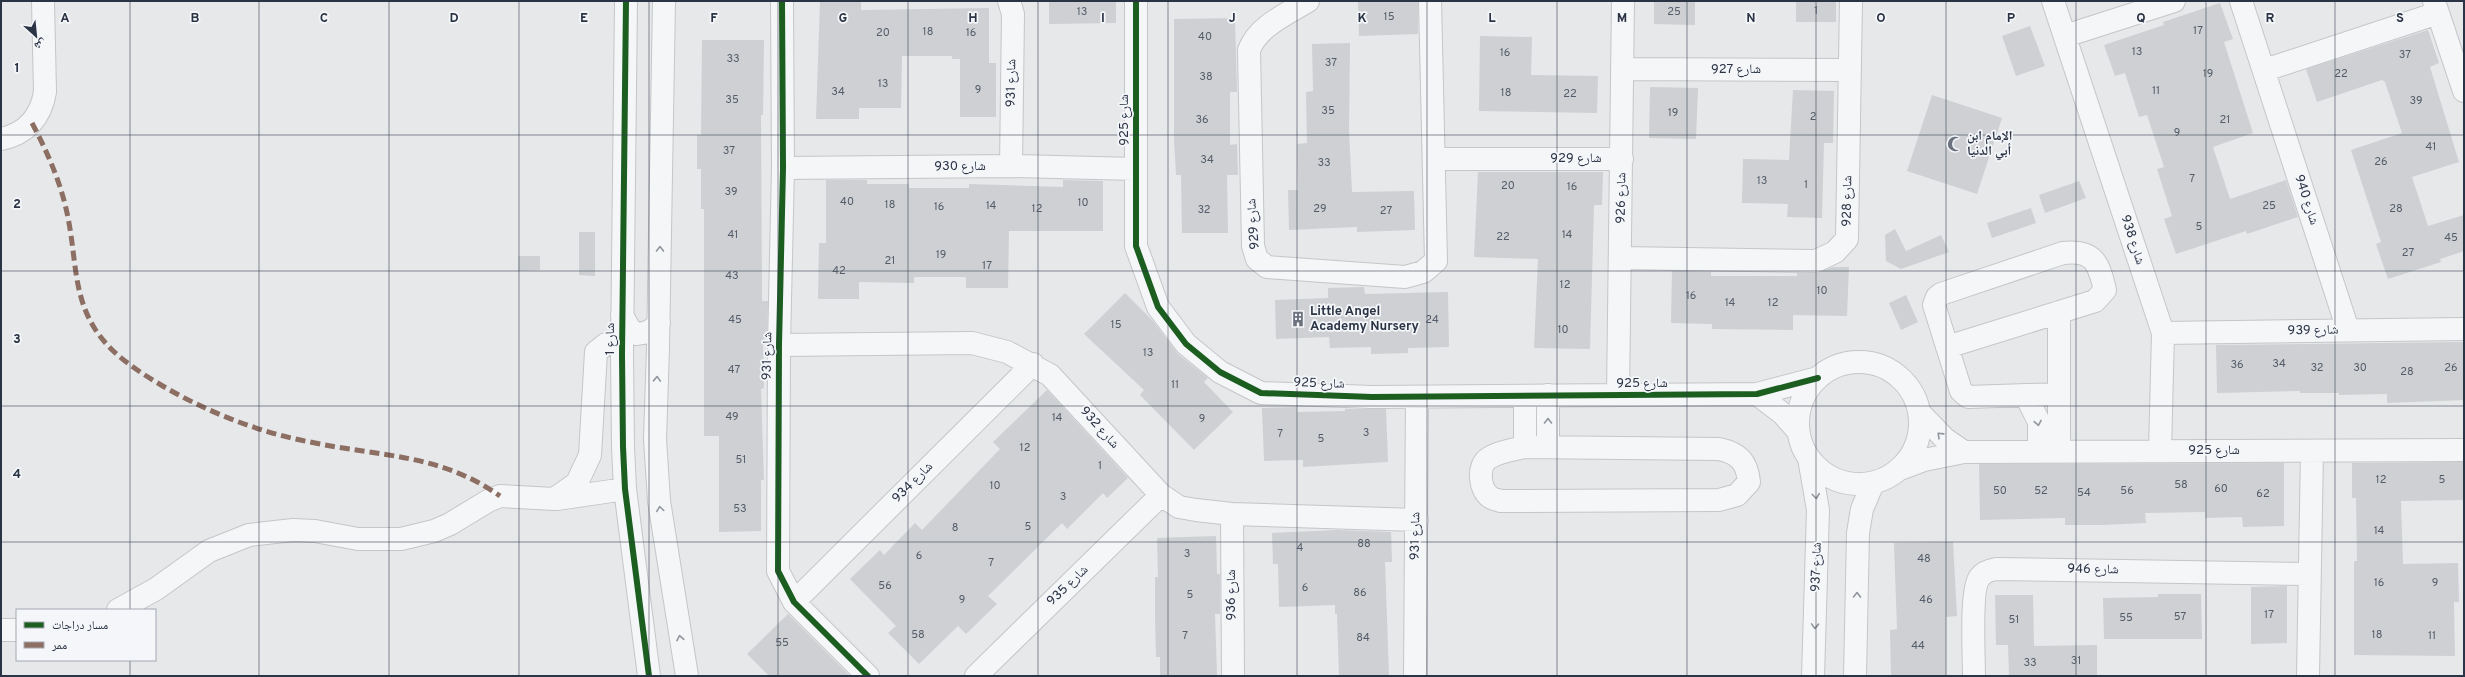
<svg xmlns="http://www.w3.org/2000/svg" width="2465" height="677" font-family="Overpass,'Noto Naskh Arabic',sans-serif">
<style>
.building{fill:#ced0d3}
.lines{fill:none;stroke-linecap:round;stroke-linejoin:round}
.minor-casing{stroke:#c4c6c8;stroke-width:24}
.minor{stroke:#f5f6f7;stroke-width:22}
.quiet{stroke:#8d6e63;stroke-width:5;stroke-dasharray:10 5;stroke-linecap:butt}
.cycleway-casing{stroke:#f4f6f9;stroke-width:8}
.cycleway{stroke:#1b5e20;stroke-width:6}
.oneway{stroke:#90959e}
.grid{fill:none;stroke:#2b3445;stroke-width:1;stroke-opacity:0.55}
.labels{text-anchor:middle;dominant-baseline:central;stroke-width:3.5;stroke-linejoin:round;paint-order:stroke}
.number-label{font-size:11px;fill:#545c69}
.street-label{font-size:13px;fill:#2b3445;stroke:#f4f6f9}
.poi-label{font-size:13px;font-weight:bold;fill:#2b3445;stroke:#f4f6f9;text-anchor:start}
.grid-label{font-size:13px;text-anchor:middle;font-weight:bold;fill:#2b3445;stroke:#f4f6f9;stroke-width:3.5;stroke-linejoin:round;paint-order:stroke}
</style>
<rect width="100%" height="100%" fill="#e6e8ea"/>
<!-- building -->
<path class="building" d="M820,1H861V10L989,8V63H996V117H960V59H952V56H902L901,108H859V119H816Z
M1049,1H1116V23L1049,24Z
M1358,1H1418V34L1359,36Z
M1654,1H1695V25L1654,24Z
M1796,1H1836V22H1796Z
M2220,3L2233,39L2224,42L2253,133L2213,147L2230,199L2286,180L2298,217L2247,234L2246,231L2176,254L2164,219L2172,216L2157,169L2164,167L2147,115L2139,117L2125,73L2115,76L2104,45L2164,25L2163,22Z
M1235,18L1237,92H1230V145L1237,144L1238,175H1227L1228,233H1182L1181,175H1176L1174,139V19Z
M2030,26L2045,66L2016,76L2002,36Z
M2428,30L2439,63L2430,67L2459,162L2412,177L2428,226L2464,215V251L2440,259L2441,262L2388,279L2376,244L2381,242L2351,150L2402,133L2385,82L2382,80L2317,102L2306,69Z
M1480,36L1532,37L1531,75L1598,76L1597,113L1479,111Z
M702,40H764L763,115H761L762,301H768L767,339H763L764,388L761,389L764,480H761V531L719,532V436H704V209H701V169H697V135H701Z
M1350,43L1349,131L1352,192L1414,191L1415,230L1357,232V227L1289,230L1288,190H1298L1297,144L1307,143L1306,92L1313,91L1312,44Z
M1650,87L1698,88L1696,139L1649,138Z
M1793,90L1834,91L1833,143H1824L1822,218L1787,217L1788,204L1742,203L1743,159L1789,160Z
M1932,95L2002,118L1977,194L1907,171Z
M1478,172H1603L1602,205H1594L1590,349L1534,348L1538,259L1474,257Z
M826,180H867V184H909V188H969V184L1063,187V180L1103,181V231H1009L1008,288H966V277H914V283L859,282V299H818L819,243H826Z
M2079,181L2086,198L2045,213L2039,195Z
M2031,208L2036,223L1992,238L1987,223Z
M1895,229L1906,251L1941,235L1949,252L1901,269L1886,261L1885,235Z
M579,232H595V276L579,275Z
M518,256H540V270L518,271Z
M1833,267H1849L1847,316L1793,315V330L1712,329V324L1671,323L1672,271L1711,272V276H1797V273H1816Z
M1364,287L1365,294L1448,292L1449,347L1408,348V353L1371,354V347L1330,348L1329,337L1276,339L1275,300L1328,298V288Z
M1125,293L1153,321L1178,354L1208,378L1204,382L1233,412L1194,450L1140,395L1144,390L1084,334Z
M1906,295L1918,322L1901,330L1889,303Z
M2464,342V400L2387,403V394L2339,395V393H2300V391L2217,393L2216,345Z
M1047,390L1128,478L1107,498L1103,493L1067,529L1062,523L988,596L997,604L966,634L958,626L919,664L888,633L896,626L850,579L880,550L884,555L915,523L922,530L1000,449L993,442Z
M1297,407V412L1345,411V409H1386L1388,462L1303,467V460L1264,461L1262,408Z
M2464,462V500L2401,501L2403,564L2458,563L2459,602H2454L2455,656L2354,655V561H2357L2356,498H2352V463Z
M2284,463V526L2243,527L2242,517L2205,518V512L2145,513L2146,523L2103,525H2065V518L1980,520L1979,464Z
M1337,530L1391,532L1392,562H1385L1389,676H1339L1337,614H1335V605L1279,607L1278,564H1273L1272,533Z
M1216,536L1217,574H1220V614H1215L1217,676H1160V657H1156L1155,618V577H1158L1157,538Z
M1953,542L1957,616L1946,617V676H1891L1890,630L1897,629L1894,543Z
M2287,586V643L2251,644V587Z
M2158,594H2201L2202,639H2104L2103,598L2158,597Z
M1995,595H2033L2034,646L2097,645V676H2009L2008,645H1996Z
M788,614L850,676H769L747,654Z"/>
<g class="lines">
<!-- minor casing -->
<g class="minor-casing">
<path id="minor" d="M626,1L622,355L623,447L625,489L649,676
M664,1L658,348L655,439L659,501L687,676
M782,1L783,168L779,345L778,571L794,602L868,676
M1009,1L1013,14L1011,166
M1136,1V246L1158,307L1186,344L1220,372L1261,393L1372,397L1757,394L1818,378
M1308,1C1287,14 1258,26 1249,50L1253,246L1257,259L1267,267L1405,277L1423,272L1436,261L1430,1
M2053,1L2163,333L2160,451
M2241,1L2348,330
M2434,1L2464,91
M2065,36L2174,1
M1622,69L1850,70
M2265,70L2438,13
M1,139C26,134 41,117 45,92L43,1
M1434,159H1622
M783,168L1011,166L1136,169
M1621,258L1816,261L1835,252L1847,239L1851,1
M622,315L629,328L636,334C647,333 652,331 659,323
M2163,333L2464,329
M779,345L972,343L1007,352L1050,375L1161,495L1179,507L1196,510L1232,514L1417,520
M1947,347L2095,301L2105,290C2099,265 2095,249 2063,253L1941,294L1937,297L1934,305L1961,391L1968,397L2059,394
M1798 423a61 61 0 1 1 122 0a61 61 0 1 1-122 0Z
M1757,394L1783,414L1798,431
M1618,395L1623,1
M2026,396L2039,422V452
M1920,413L1945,439L1964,452
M1525,447L1719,449C1738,453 1747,461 1749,482L1737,495L1719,500L1501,501C1498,500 1492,499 1490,497C1479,489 1477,465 1489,458C1500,451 1513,450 1525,447Z
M1525,447V396
M1548,447V395
M2059,452V312
M1809,458L1818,510L1813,676
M1900,469L1924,460L1964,452L2464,450
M557,499L625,489
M1232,514L1233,676
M794,602L1033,364
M118,610L156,589L209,551L249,535L293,530L315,531L358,539H401L434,531L450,524L488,501L500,496L554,499L577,483L590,455L596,352L606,344L622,341
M1,630H17
M976,676L1161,495
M1415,676L1417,397
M1855,676L1858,533L1862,509L1873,483
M1974,676C1974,658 1970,588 1980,577C1984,572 1990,570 1996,569L2309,574
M2308,676L2312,451"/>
</g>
<!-- minor -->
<use href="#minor" class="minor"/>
<!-- quiet -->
<path class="quiet" d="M32,123C49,155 63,188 69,223C76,261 74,296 95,329C111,354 136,370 161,385C207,412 258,432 310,442C380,457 439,453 500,496"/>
<!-- cycleway casing -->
<g class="cycleway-casing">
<path id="cycleway" d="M626,1L622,355L623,447L625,489L649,676
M782,1L783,168L779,345L778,571L794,602L868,676
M1136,1V246L1158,307L1186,344L1220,372L1261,393L1372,397L1757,394L1818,378"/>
</g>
<!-- cycleway -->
<use href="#cycleway" class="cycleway"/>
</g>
<!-- one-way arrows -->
<defs><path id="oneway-chevron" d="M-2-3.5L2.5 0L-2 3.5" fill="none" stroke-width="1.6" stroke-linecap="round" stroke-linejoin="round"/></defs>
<g class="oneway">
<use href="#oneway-chevron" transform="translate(660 249) rotate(-89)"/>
<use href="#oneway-chevron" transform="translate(657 379) rotate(-88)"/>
<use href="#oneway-chevron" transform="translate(1548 421) rotate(-90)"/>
<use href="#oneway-chevron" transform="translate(2038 423) rotate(80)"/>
<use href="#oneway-chevron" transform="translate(1940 435) rotate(-136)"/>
<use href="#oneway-chevron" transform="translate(1816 496) rotate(83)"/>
<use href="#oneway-chevron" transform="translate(660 509) rotate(-98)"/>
<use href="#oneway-chevron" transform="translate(1857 595) rotate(-89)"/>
<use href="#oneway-chevron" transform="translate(1815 626) rotate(92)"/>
<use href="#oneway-chevron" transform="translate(680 638) rotate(-101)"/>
</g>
<!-- grid -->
<path class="grid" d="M130,1V610M259,1V676M389,1V676M519,1V676M649,1V676M778,1V676M908,1V676M1038,1V676M1168,1V676M1297,1V676M1427,1V676M1557,1V676M1687,1V676M1816,1V676M1946,1V676M2076,1V676M2206,1V676M2335,1V676M1,135H2464M1,271H2464M1,406H2464M1,542H2464M130,660V676"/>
<!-- icons -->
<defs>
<g id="mosque-bare" transform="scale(1.2)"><path d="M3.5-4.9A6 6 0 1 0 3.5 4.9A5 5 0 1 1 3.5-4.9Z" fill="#6c737f" stroke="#f4f6f9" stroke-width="2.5" paint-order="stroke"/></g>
<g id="building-bare" transform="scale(1.2)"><path d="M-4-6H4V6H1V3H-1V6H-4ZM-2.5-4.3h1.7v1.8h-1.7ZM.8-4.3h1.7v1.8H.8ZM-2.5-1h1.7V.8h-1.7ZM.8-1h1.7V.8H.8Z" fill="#6c737f" stroke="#f4f6f9" stroke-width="2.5" paint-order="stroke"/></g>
</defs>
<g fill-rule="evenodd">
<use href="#mosque-bare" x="1955" y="144"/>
<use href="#building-bare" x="1298" y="319"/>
</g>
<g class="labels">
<!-- number labels -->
<g class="number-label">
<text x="1816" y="11">1</text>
<text x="1082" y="12">13</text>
<text x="1674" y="12">25</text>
<text x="1389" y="17">15</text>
<text x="2198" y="31">17</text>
<text x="928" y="32">18</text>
<text x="883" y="33">20</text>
<text x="971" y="33">16</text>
<text x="1205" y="37">40</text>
<text x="2137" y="52">13</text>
<text x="1505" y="53">16</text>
<text x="2405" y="55">37</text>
<text x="733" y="59">33</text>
<text x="1331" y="63">37</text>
<text x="2208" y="74">19</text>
<text x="2341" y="74">22</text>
<text x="1206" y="77">38</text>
<text x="883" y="84">13</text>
<text x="978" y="90">9</text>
<text x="2156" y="91">11</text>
<text x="838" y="92">34</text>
<text x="1506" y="93">18</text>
<text x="1570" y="94">22</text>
<text x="732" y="100">35</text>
<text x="2416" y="101">39</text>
<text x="1328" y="111">35</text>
<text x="1673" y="113">19</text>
<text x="1813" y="117">2</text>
<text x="1202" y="120">36</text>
<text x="2225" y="120">21</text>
<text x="2177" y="133">9</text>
<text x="2431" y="147">41</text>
<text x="729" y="151">37</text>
<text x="1207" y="160">34</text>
<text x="2381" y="162">26</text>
<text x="1324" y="163">33</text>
<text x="2192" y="179">7</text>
<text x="1762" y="181">13</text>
<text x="1806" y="185">1</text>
<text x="1508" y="186">20</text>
<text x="1572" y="187">16</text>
<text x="731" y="192">39</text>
<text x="847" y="202">40</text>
<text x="1083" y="203">10</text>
<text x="890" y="205">18</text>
<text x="991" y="206">14</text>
<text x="2269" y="206">25</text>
<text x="939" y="207">16</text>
<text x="1037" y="209">12</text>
<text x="1320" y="209">29</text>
<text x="2396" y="209">28</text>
<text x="1204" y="210">32</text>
<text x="1386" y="211">27</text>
<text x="2199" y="227">5</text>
<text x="733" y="235">41</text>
<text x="1567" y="235">14</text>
<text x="1503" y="237">22</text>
<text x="2451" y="238">45</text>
<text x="2408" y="253">27</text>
<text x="941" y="255">19</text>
<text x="890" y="261">21</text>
<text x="987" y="266">17</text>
<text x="839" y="271">42</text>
<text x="732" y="276">43</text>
<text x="1565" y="285">12</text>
<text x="1822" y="291">10</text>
<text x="1691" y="296">16</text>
<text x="1730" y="303">14</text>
<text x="1773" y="303">12</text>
<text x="735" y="320">45</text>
<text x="1432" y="320">24</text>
<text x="1116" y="325">15</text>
<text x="1563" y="330">10</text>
<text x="1148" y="353">13</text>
<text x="2279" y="364">34</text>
<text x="2237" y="365">36</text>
<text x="2317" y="368">32</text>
<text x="2360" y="368">30</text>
<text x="2451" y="368">26</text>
<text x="734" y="370">47</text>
<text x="2407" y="372">28</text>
<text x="1175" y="385">11</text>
<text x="732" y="417">49</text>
<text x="1057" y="418">14</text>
<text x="1202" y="419">9</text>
<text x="1366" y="433">3</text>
<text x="1280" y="434">7</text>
<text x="1321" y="439">5</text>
<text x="1025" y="448">12</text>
<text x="741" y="460">51</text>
<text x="1100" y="466">1</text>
<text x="2381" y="480">12</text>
<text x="2442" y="480">5</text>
<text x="2181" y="485">58</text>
<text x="995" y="486">10</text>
<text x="2221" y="489">60</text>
<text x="2000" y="491">50</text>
<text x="2041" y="491">52</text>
<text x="2127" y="491">56</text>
<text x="2084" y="493">54</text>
<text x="2263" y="494">62</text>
<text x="1063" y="497">3</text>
<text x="740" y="509">53</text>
<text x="1028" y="527">5</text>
<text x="955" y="528">8</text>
<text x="2379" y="531">14</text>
<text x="1364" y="544">88</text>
<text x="1300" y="548">4</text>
<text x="1187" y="554">3</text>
<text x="919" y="556">6</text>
<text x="1924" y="559">48</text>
<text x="991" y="563">7</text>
<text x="2379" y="583">16</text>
<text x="2435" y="583">9</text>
<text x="885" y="586">56</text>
<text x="1305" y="588">6</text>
<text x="1360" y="593">86</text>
<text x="1190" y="595">5</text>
<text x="962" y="600">9</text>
<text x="1926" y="600">46</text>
<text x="2269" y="615">17</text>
<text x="2180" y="617">57</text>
<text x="2126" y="618">55</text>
<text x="2014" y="620">51</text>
<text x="918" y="635">58</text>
<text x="2377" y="635">18</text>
<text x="1185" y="636">7</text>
<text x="2432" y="636">11</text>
<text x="1363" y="638">84</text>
<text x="782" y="643">55</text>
<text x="1918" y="646">44</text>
<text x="2076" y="661">31</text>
<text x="2030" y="663">33</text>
</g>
<!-- street labels -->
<g class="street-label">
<text x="1736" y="70">شارع 927</text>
<text transform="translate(1012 83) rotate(-89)">شارع 931</text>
<text transform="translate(1125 120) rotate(-90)">شارع 925</text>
<text x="1576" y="159">شارع 929</text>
<text x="960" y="167">شارع 930</text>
<text transform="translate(1622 198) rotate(-89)">شارع 926</text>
<text transform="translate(2306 200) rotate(72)">شارع 940</text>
<text transform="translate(1848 201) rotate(-89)">شارع 928</text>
<text transform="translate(1254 224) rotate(-94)">شارع 929</text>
<text transform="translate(2132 240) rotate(72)">شارع 938</text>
<text transform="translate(2313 331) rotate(-1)">شارع 939</text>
<text transform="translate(611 339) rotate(-90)">شارع 1</text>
<text transform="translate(768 356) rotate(-89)">شارع 931</text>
<text transform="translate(1319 384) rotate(2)">شارع 925</text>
<text x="1642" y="384">شارع 925</text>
<text transform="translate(1099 428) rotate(48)">شارع 932</text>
<text x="2214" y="451">شارع 925</text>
<text transform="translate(913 483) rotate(-45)">شارع 934</text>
<text transform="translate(1416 536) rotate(-89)">شارع 931</text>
<text transform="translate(1817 567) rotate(-88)">شارع 937</text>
<text transform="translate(2093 570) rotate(1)">شارع 946</text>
<text transform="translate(1068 586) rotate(-44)">شارع 935</text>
<text transform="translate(1232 595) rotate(-90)">شارع 936</text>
</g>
<!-- poi labels -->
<g class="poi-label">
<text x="1967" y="137">الإمام ابن<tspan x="1967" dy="15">أبي الدنيا</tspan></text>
<text x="1310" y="312">Little Angel<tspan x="1310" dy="15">Academy Nursery</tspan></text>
</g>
</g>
<g class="grid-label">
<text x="65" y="22">A</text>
<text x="195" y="22">B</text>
<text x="324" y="22">C</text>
<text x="454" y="22">D</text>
<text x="584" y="22">E</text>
<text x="714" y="22">F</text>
<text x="843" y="22">G</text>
<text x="973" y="22">H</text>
<text x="1103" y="22">I</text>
<text x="1232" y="22">J</text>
<text x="1362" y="22">K</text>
<text x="1492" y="22">L</text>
<text x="1622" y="22">M</text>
<text x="1751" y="22">N</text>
<text x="1881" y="22">O</text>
<text x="2011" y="22">P</text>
<text x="2141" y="22">Q</text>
<text x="2270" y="22">R</text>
<text x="2400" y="22">S</text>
<text x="17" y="72">1</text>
<text x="17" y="208">2</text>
<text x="17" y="343">3</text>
<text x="17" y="478">4</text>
</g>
<!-- border -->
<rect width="2465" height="677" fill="none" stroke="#2b3445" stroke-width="4"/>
<!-- legend -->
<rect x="16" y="609" width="140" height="52" fill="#f4f6f9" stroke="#a4a8b1"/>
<rect x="24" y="622" width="20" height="6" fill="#1b5e20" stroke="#a4a8b1"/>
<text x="52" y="629" font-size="12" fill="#2b3445">مسار دراجات</text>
<rect x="24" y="642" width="20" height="6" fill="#8d6e63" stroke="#a4a8b1"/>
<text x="52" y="649" font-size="12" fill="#2b3445">ممر</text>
<!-- north arrow -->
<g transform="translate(36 36) rotate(153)" stroke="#f4f6f9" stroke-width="3" paint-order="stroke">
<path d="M0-3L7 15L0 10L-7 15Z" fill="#2b3445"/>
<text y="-6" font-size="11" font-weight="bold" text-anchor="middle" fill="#2b3445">ش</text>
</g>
</svg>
